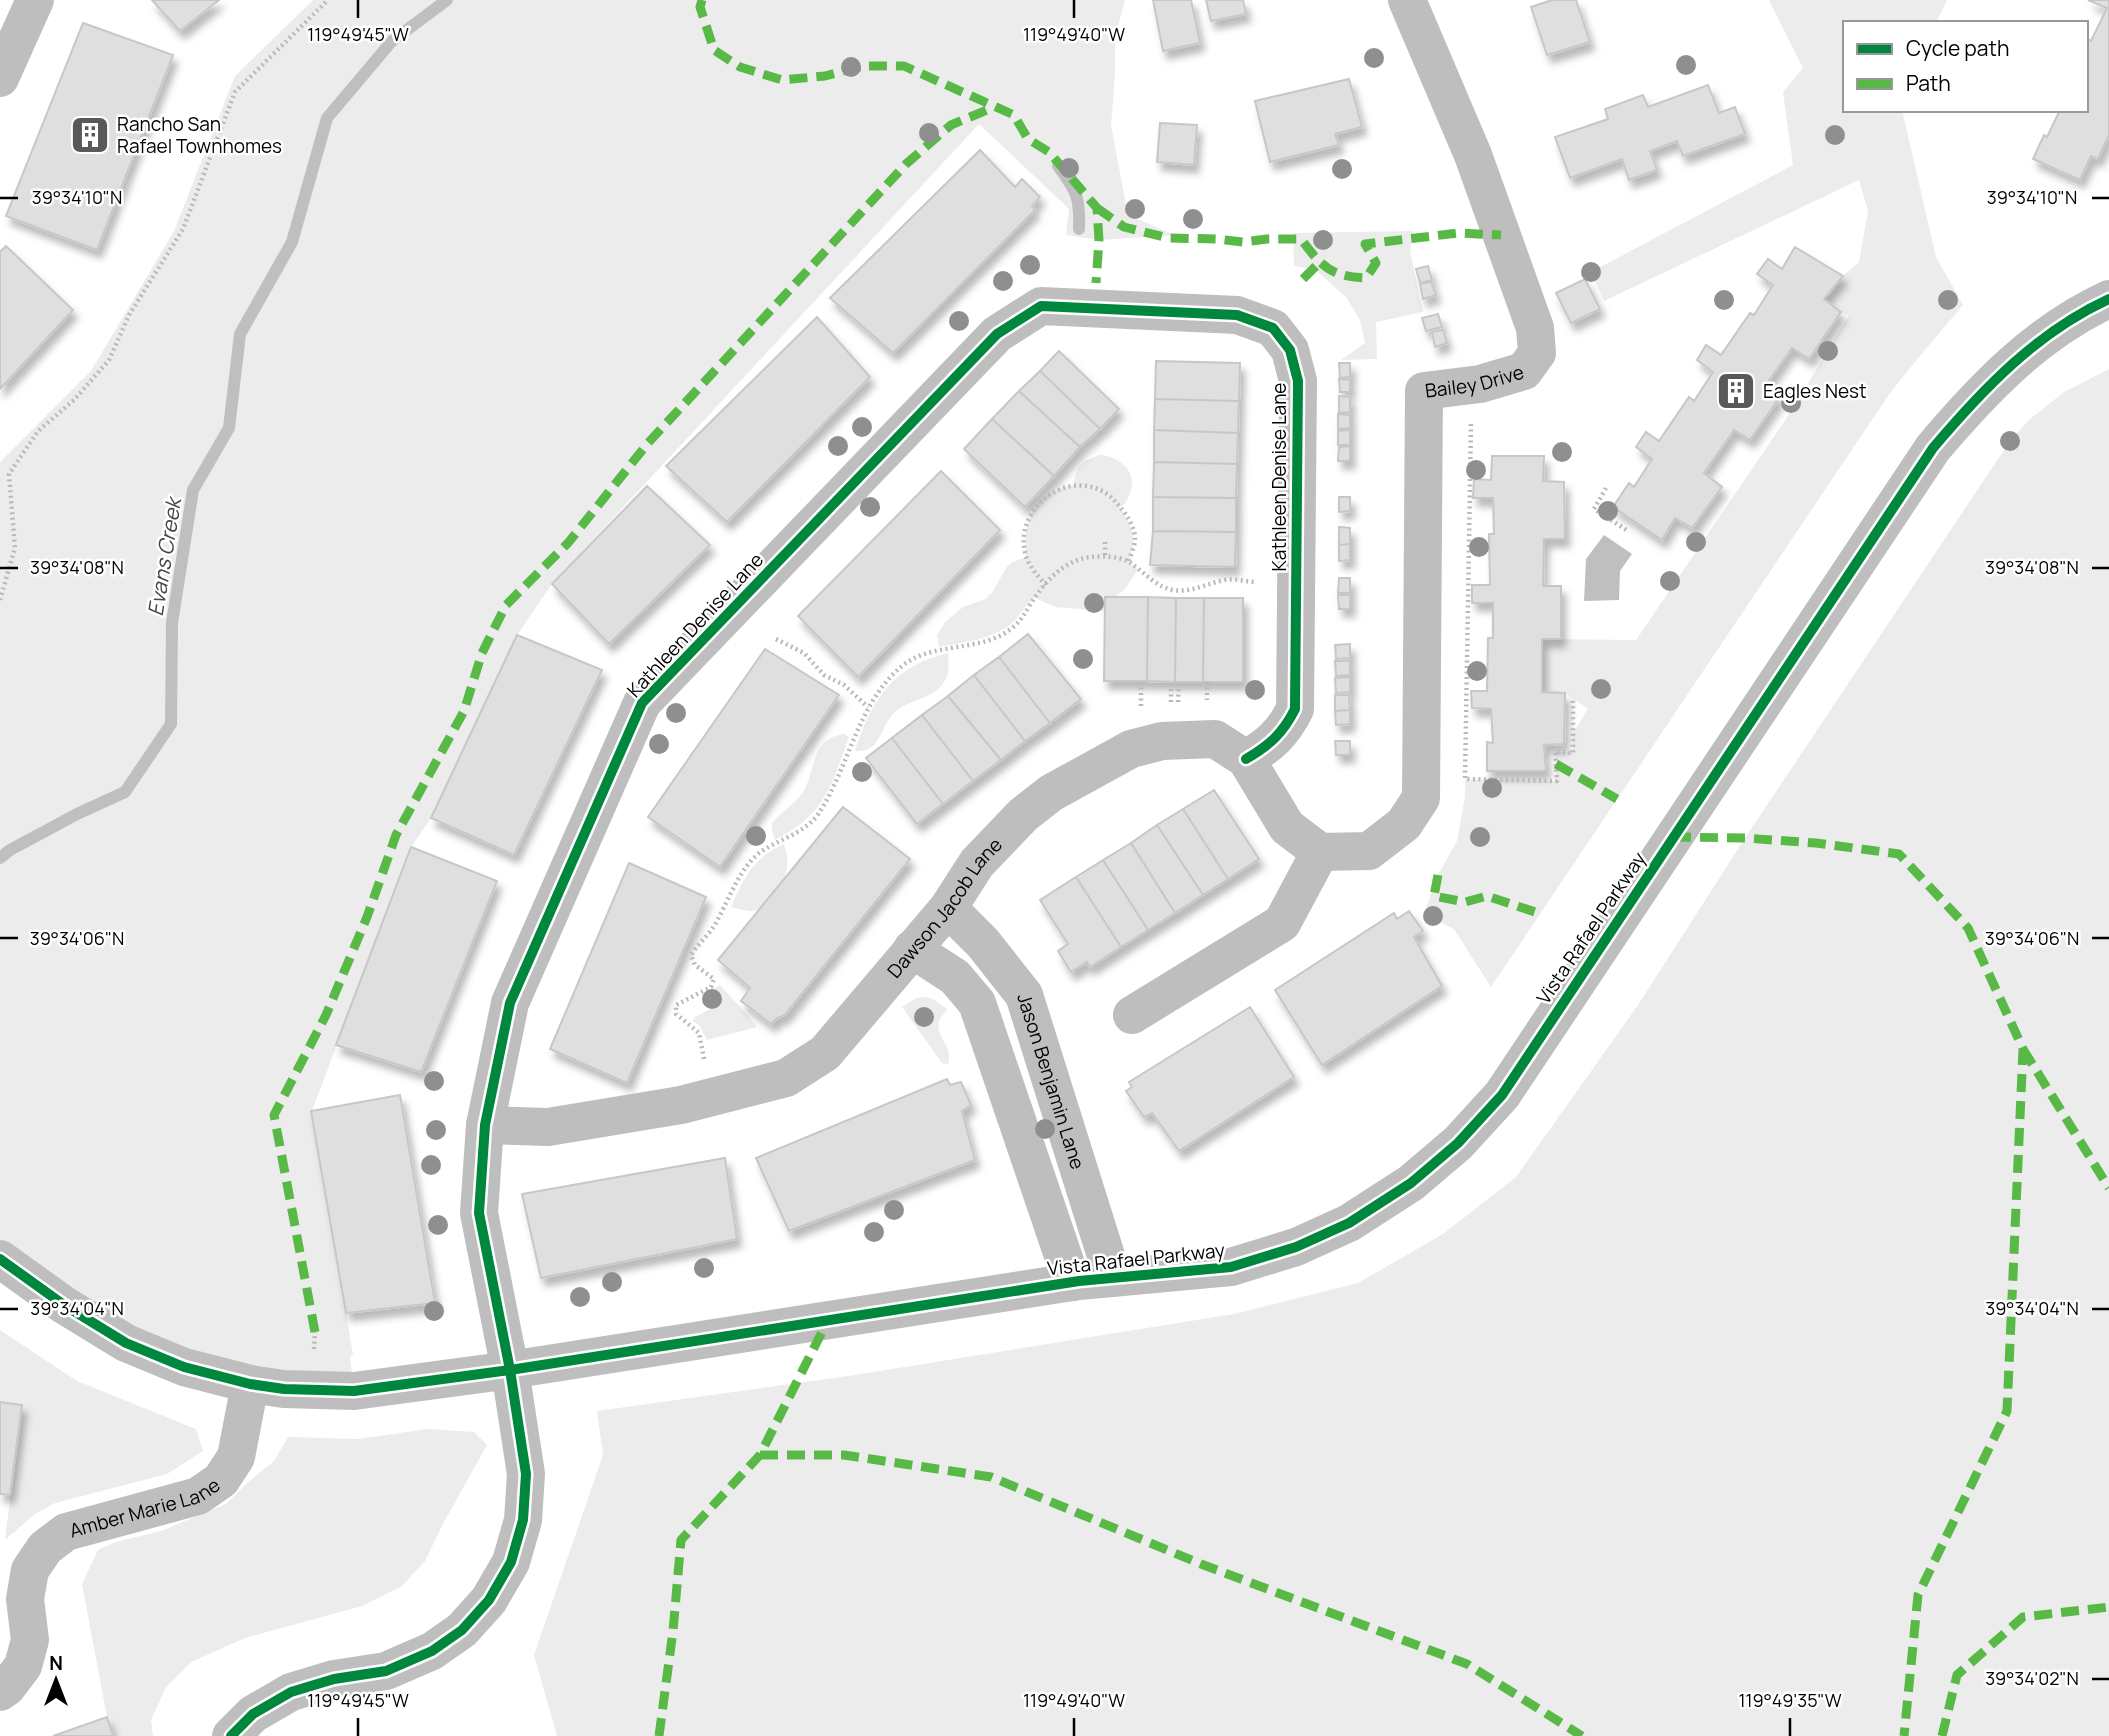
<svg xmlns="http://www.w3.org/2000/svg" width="2109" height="1736" font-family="Manrope,sans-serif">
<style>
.green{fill:#ececec}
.water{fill:#bfbfbf}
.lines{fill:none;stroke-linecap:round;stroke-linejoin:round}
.stream{stroke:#bfbfbf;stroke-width:12}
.building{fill:#dfdfdf;stroke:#c7c7c7;stroke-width:2;filter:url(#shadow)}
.path{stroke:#b9b9b9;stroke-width:4.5;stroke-dasharray:2 3.5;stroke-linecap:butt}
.minor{stroke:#bebebe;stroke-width:38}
.quiet{stroke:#58b947;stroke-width:9;stroke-dasharray:18 9;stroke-linecap:butt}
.cycleway-casing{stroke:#fff;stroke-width:15}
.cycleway{stroke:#00873e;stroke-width:10}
.tree{fill:#8f8f8f}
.ticks{fill:none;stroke:#000;stroke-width:2.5}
.labels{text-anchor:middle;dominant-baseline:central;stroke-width:5;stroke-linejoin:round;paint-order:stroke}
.poi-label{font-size:19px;fill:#000;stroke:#fff;text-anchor:start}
.street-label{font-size:19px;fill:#000;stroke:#fff}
.water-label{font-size:21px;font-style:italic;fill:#444;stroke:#fff}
.ticks-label{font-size:18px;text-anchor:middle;fill:#000;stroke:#fff;stroke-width:5;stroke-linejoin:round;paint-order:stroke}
</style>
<defs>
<filter id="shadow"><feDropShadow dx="4.5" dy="8" stdDeviation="3.5" flood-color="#0004"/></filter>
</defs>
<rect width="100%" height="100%" fill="#fff"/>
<!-- green -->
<path class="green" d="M313,0H1125L1115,37V75L1111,125L1128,215L1175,235L1099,240L1066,235L1069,209L979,124L552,584L517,635L431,818L411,847L312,1111L353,1355L350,1356L354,1391L250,1384L0,1259V462L91,371L174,231L235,76Z
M1769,0H1947L1936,23H1845V110H1902L1936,257L1963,305L1919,357L1890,393L1491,987L1454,929L1441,923L1426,908L1438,875L1457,841L1465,797V779L1556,781L1555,752H1573V733L1588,709L1565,693L1542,692V639L1636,640L1792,410L1849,315L1841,312L1824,299L1843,276L1859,262L1868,211L1859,180L1604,301L1591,272L1793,165L1783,92L1803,68Z
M1414,231L1410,251L1423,312L1376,322L1377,359L1341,360L1365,343L1360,320L1346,297L1314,269L1294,266L1293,233Z
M2109,369V1736H557L534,1655L603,1455L597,1411L855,1375L1234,1314L1358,1283L1443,1234L1516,1177L1638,1005L1745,838L2010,441L2030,419L2064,392Z
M1100,455C1121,457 1138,472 1130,494C1127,500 1126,504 1120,507C1134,532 1137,534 1129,562L1138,569L1125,589L1115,597H1105V611L1055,607L1035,598C1025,603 1022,614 1013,622C993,640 964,642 939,647L937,635L946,621L963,607L986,599L993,591L1006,568L1011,563L1026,557C1022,520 1035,492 1074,485C1076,465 1082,461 1100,455Z
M948,653C949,665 950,675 942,685C930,700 909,699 895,712C879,727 882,753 855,751C871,700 893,666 948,653Z
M844,734L849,737C831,787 825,814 775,840L772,831V823C781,811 795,805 803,792C817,770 809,739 844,734Z
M784,844C787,853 789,864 786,872C784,883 764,909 754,911C746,911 738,909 731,907C744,877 753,858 784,844Z
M720,985C732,999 746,1012 757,1027L707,1040L699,1025L693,1021L695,1017L710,1009L712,999L707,993Z
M923,997L933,999L947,1009C945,1013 942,1015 940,1019C932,1036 955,1045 948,1064L942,1063L902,1007L916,998Z
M0,1330L77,1381L196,1429L203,1451L167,1474L55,1503L35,1514L5,1540L22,1405L0,1401Z
M428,1429L474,1432L487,1445L444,1522L425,1561L402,1586L362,1606L245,1638L191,1662L166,1687L151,1720L153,1736H113L107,1717L82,1584L98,1550L116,1542L161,1531L226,1504L245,1485L274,1461L288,1437L358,1439Z"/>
<!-- water -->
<path class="water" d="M1604,535L1632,554L1620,571L1619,600L1584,601L1586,559Z"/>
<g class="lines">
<!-- stream -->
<path class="stream" d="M1058,166C1077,192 1080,197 1079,229
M0,858L10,850L77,814L125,792L171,724L172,623L193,490L229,428L240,334L292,242L327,118L392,41L447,0"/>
</g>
<!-- building -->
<path class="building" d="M152,0H219L180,31Z
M1153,0H1191L1200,43L1163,51Z
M1206,0H1243L1246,14L1211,21Z
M1552,0H1576L1590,42L1547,55L1531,7Z
M2088,0H2109V135L2098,159L2091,156L2080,180L2033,159L2044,135L2047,137L2060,110H2086V42L2088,39L2091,41L2107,8Z
M83,23L173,55L97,250L6,216Z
M1349,79L1362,127L1335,134L1339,145L1270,162L1255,101Z
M1708,85L1719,113L1735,107L1745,134L1683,156L1677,141L1650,151L1657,170L1629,180L1622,159L1570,178L1555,137L1608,119L1605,109L1643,95L1648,107Z
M1160,123L1197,125L1194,165L1157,162Z
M980,150L1015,187L1022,179L1040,197L1032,206L1035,210L893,353L830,298Z
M6,246L73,310L0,389V252Z
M1795,247L1843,276L1824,299L1841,312L1809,359L1792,348L1765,386L1780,397L1750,440L1734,430L1704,473L1722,487L1692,528L1675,518L1662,540L1613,507L1629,483L1634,487L1652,459L1636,447L1646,432L1659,441L1689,397L1694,401L1713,372L1697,360L1706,345L1721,355L1750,313L1754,315L1773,285L1757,274L1768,259L1782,269Z
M1428,266L1432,280L1420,283L1416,269Z
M1585,279L1600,309L1571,323L1556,293Z
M1431,282L1436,295L1423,299L1420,284Z
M1438,314L1442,327L1426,331L1422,318Z
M817,317L870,377L727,522L666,466Z
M1443,330L1447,343L1435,347L1432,332Z
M1059,351L1119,409L1100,429L1040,371Z
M1156,361L1240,363L1239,401L1155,399Z
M1339,363H1350V377L1340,378Z
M1040,371L1100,429L1080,447L1019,391Z
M1339,379L1350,380V392H1340Z
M1019,391L1080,447L1054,476L992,419Z
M1339,396L1350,397V412L1339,413Z
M1155,399L1239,401L1238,433L1154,430Z
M1338,414L1350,415V428L1338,429Z
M992,419L1054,476L1025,507L964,449Z
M1154,430L1238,433L1237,464L1154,462Z
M1350,430V445H1338V431Z
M1350,446V461H1338L1339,447Z
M1492,456H1544L1543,481L1564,482L1565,539H1544L1543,586H1561V639H1542V692L1565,693L1564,744L1544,745L1546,771H1487V742L1493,743L1491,709L1472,708L1471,691H1487L1488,638H1493V603H1472V585H1490L1489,534H1494L1493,498H1473L1474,479L1491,480Z
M1154,462L1237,464L1236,498L1153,497Z
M941,471L1000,530L858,677L798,616Z
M647,486L710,545L609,644L552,584Z
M1153,497L1236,498V532L1153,531Z
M1339,497H1350V511L1339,512Z
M1339,527L1350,528V544L1339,545Z
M1153,531L1236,532L1235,567L1150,565Z
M1350,544V560L1339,561V545Z
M1339,578H1350V593H1338Z
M1338,595H1350V609H1339Z
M1105,597H1148L1147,681H1104Z
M1148,597L1176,598L1175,682L1147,681Z
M1176,598H1204L1203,682H1175Z
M1204,598H1243V682H1203Z
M1028,634L1081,699L1050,723L999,657Z
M517,635L602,670L514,855L431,818Z
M1350,644V658L1336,659L1335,645Z
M765,649L839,695L720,867L648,817Z
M999,657L1050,723L1025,741L974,675Z
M1335,661H1350V675L1336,676Z
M974,675L1025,741L1001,760L948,696Z
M1350,677V692L1336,693L1335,678Z
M1335,695H1349L1350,710L1335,711Z
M948,696L1001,760L973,781L922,715Z
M1350,710V724L1336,725L1335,711Z
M922,715L973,781L943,804L892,738Z
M892,738L943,804L917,824L866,758Z
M1335,741H1350V755H1336Z
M1214,790L1259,859L1228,879L1183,809Z
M843,807L910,859L785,1015L777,1018L771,1024L741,1001L750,988L718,960Z
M1183,809L1228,879L1203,895L1157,825Z
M1157,825L1203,895L1175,913L1131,843Z
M1131,843L1175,913L1148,930L1103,860Z
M411,847L497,881L421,1072L336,1045Z
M1103,860L1148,930L1121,947L1076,877Z
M629,863L706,897L627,1083L550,1049Z
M1076,877L1121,947L1090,967L1087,962L1071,972L1058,951L1068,944L1040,900Z
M1409,911L1423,931L1414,937L1442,986L1322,1065L1275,990L1394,913L1397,919Z
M1250,1007L1294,1077L1179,1151L1152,1113L1144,1117L1126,1091L1132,1087L1129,1082Z
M947,1079L950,1085L961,1082L971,1105L962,1111L975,1160L789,1231L756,1158Z
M400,1095L435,1303L346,1313L311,1111Z
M725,1158L737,1239L541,1278L522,1194Z
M0,1402L22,1405L10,1495L0,1494Z
M107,1717L113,1736H53Z"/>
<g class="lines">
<!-- path -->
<path class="path" d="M1471,424L1465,779L1557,781L1555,752L1573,753V698
M1606,488L1594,509L1628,531
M1105,542V557
M1046,585C1039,577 1031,569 1027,559C1010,514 1062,468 1104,492C1111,496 1115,501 1120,507C1127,515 1136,529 1135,541C1134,548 1130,556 1129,562
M0,600L15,548L9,474L38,431L74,400L109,360L129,315L183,229L235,92L328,0
M776,639L804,653L824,675L844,685L868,707
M1207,682V700
M1171,702V685
M1178,702L1179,683
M1141,706V683
M704,1059L699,1033L676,1014V1005L711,987L714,979L695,965L691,955C698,944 707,937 714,926C728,903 737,872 758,854C777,839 805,834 819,813C850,765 857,704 902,666C932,641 982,653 1012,628C1021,621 1025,613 1031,603C1045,582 1064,559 1092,557C1103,556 1119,556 1129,562C1143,571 1156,587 1173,590C1192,593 1207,583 1225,580C1235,578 1246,582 1257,582
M314,1349L315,1332"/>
<!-- minor -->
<g class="minor">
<path d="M0,78L35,0"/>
<path id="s1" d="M948,908L983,943L1024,995L1113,1278"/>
<path d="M912,949L955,977L977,1003L1072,1282"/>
<path d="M1132,1015L1282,923L1320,852"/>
<path id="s2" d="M485,1125L548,1127L681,1105L786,1078L825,1053L948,908L977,863L1023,815L1051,793L1131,749L1162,741L1215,739L1246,759L1287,827L1320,852L1369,851L1404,824L1421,798L1424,391L1480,384L1524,371L1537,353L1535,328L1473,155L1407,0"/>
<path d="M0,1259L64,1305L126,1343L184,1367L250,1384L284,1389L354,1391L510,1370L1079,1281L1231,1267L1296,1247L1349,1223L1411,1183L1458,1143L1502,1095L1933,448C1983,389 2037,332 2109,299"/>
<path id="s3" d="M0,1692L7,1687L23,1666L30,1640L25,1599L30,1570L45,1548L66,1532L198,1496L221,1480L236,1457L250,1384"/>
<path d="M231,1736L253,1714L291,1692L334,1679L386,1671L432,1651L462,1630L489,1600L511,1562L523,1520L526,1474L510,1370L479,1213L485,1125L510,1003L642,703L997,334L1041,306L1237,315L1273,328L1290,350L1298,381L1295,709C1283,733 1270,745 1246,759"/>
</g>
<!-- quiet -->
<path class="quiet" d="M702,0L700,7L714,50L740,67L782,80L825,76L862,66H904L1014,115L1028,139L1049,152L1097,208L1099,240L1096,283
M1097,208L1124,227L1168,238L1217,239L1243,242L1267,239H1301C1321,266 1331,277 1366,278L1376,263L1365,244L1458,233L1501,235
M1303,279L1319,263
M1556,764L1617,799
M1673,837L1745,838L1816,843L1899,854L1968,928L2023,1049L2007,1411L1918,1595L1904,1736
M1438,875L1434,896L1465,902L1487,896L1541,914
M2023,1049L2109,1188
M315,1332L274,1115L326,1015L367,917L396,835L464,711L482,653L506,605L568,543L648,443L906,164L951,125L994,107
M760,1455H844L991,1477L1201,1564L1467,1664L1582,1736
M659,1736L673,1631L681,1540L760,1455L828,1320
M1942,1736L1957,1675L2023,1617L2109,1607"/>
<!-- cycleway casing -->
<g class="cycleway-casing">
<path id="cycleway" d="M0,1259L64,1305L126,1343L184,1367L250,1384L284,1389L354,1391L510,1370L1079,1281L1231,1267L1296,1247L1349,1223L1411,1183L1458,1143L1502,1095L1933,448C1983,389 2037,332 2109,299
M231,1736L253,1714L291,1692L334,1679L386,1671L432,1651L462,1630L489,1600L511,1562L523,1520L526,1474L510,1370L479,1213L485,1125L510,1003L642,703L997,334L1041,306L1237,315L1273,328L1290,350L1298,381L1295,709C1283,733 1270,745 1246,759"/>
</g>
<!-- cycleway -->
<use href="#cycleway" class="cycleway"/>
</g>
<!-- trees -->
<g class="tree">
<circle cx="1374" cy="58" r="10"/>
<circle cx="1686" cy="65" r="10"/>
<circle cx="851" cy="67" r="10"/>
<circle cx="929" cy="133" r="10"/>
<circle cx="1835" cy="135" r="10"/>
<circle cx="1069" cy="168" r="10"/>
<circle cx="1342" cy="169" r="10"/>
<circle cx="1135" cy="209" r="10"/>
<circle cx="1193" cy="219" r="10"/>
<circle cx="1323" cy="240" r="10"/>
<circle cx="1030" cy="265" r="10"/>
<circle cx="1591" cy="272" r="10"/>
<circle cx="1003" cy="281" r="10"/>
<circle cx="1724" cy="300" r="10"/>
<circle cx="1948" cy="300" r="10"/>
<circle cx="959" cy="321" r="10"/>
<circle cx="1828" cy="351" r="10"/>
<circle cx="1791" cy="403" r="10"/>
<circle cx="862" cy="427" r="10"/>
<circle cx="2010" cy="441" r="10"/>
<circle cx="838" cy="446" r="10"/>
<circle cx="1562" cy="452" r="10"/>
<circle cx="1476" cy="470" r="10"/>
<circle cx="870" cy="507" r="10"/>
<circle cx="1608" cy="511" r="10"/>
<circle cx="1696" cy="542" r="10"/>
<circle cx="1479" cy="547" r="10"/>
<circle cx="1670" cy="581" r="10"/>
<circle cx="1094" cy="603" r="10"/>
<circle cx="1083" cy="659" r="10"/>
<circle cx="1477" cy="671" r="10"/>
<circle cx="1601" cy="689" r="10"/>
<circle cx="1255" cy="690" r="10"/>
<circle cx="676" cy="713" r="10"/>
<circle cx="659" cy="744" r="10"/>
<circle cx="862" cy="772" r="10"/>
<circle cx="1492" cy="788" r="10"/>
<circle cx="756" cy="836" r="10"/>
<circle cx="1480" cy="837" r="10"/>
<circle cx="1433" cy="916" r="10"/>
<circle cx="712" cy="999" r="10"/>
<circle cx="924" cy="1017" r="10"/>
<circle cx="434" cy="1081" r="10"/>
<circle cx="1045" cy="1129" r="10"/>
<circle cx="436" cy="1130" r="10"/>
<circle cx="431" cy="1165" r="10"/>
<circle cx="894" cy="1210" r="10"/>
<circle cx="438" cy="1225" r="10"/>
<circle cx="874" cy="1232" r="10"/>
<circle cx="704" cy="1268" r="10"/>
<circle cx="612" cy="1282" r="10"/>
<circle cx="580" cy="1297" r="10"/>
<circle cx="434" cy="1311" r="10"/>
</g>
<!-- ticks -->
<path class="ticks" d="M358,0V18M1074,0V18M0,198H18M2092,198H2109M0,568H18M2092,568H2109M0,938H18M2092,938H2109M0,1309H18M2092,1309H2109M2092,1679H2109M358,1718V1736M1074,1718V1736M1790,1718V1736"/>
<!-- icons -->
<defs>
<g id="building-square" transform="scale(2.0125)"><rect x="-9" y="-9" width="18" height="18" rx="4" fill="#595959" stroke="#fff"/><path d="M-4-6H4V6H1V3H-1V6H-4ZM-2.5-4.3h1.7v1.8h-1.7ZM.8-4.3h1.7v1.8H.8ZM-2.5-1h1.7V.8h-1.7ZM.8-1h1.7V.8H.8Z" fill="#fff"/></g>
</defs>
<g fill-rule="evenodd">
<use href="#building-square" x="90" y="135"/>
<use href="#building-square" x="1736" y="391"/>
</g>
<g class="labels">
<!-- poi labels -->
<g class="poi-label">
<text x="117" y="124">Rancho San<tspan x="117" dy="22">Rafael Townhomes</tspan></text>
<text x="1763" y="391">Eagles Nest</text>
</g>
<!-- street labels -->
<g class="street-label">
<text stroke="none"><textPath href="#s2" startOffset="1615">Bailey Drive</textPath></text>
<text transform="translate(1279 477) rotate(-90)">Kathleen Denise Lane</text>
<text transform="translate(695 625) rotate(-47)">Kathleen Denise Lane</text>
<text stroke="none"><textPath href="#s2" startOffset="541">Dawson Jacob Lane</textPath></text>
<text transform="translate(1591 928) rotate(-56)">Vista Rafael Parkway</text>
<text stroke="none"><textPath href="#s1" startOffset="206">Jason Benjamin Lane</textPath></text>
<text transform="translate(1136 1259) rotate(-6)">Vista Rafael Parkway</text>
<text stroke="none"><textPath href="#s3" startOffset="268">Amber Marie Lane</textPath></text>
</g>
<!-- water labels -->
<g class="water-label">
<text transform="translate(164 557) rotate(-81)">Evans Creek</text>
</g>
</g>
<g class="ticks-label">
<text x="358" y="41">119°49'45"W</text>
<text x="1074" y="41">119°49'40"W</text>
<text x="77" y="204">39°34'10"N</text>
<text x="2032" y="204">39°34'10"N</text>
<text x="77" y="574">39°34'08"N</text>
<text x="2032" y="574">39°34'08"N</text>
<text x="77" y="945">39°34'06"N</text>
<text x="2032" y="945">39°34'06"N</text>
<text x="77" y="1315">39°34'04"N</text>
<text x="2032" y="1315">39°34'04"N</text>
<text x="2032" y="1685">39°34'02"N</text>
<text x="358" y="1707">119°49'45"W</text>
<text x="1074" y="1707">119°49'40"W</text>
<text x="1790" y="1707">119°49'35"W</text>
</g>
<!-- legend -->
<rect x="1843" y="21" width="245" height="91" fill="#ffffff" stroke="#999999" stroke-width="2"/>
<rect x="1857" y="44" width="35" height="10" fill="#00873e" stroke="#999999" stroke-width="2"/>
<text x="1906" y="56" font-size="21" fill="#000000">Cycle path</text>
<rect x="1857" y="79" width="35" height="10" fill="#58b947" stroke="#999999" stroke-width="2"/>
<text x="1906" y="91" font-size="21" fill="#000000">Path</text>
<!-- north arrow -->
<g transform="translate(56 1680)" stroke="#ffffff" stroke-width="5" paint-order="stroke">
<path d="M0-5L12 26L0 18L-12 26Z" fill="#000000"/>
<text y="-10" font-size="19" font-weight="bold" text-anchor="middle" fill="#000000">N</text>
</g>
</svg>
